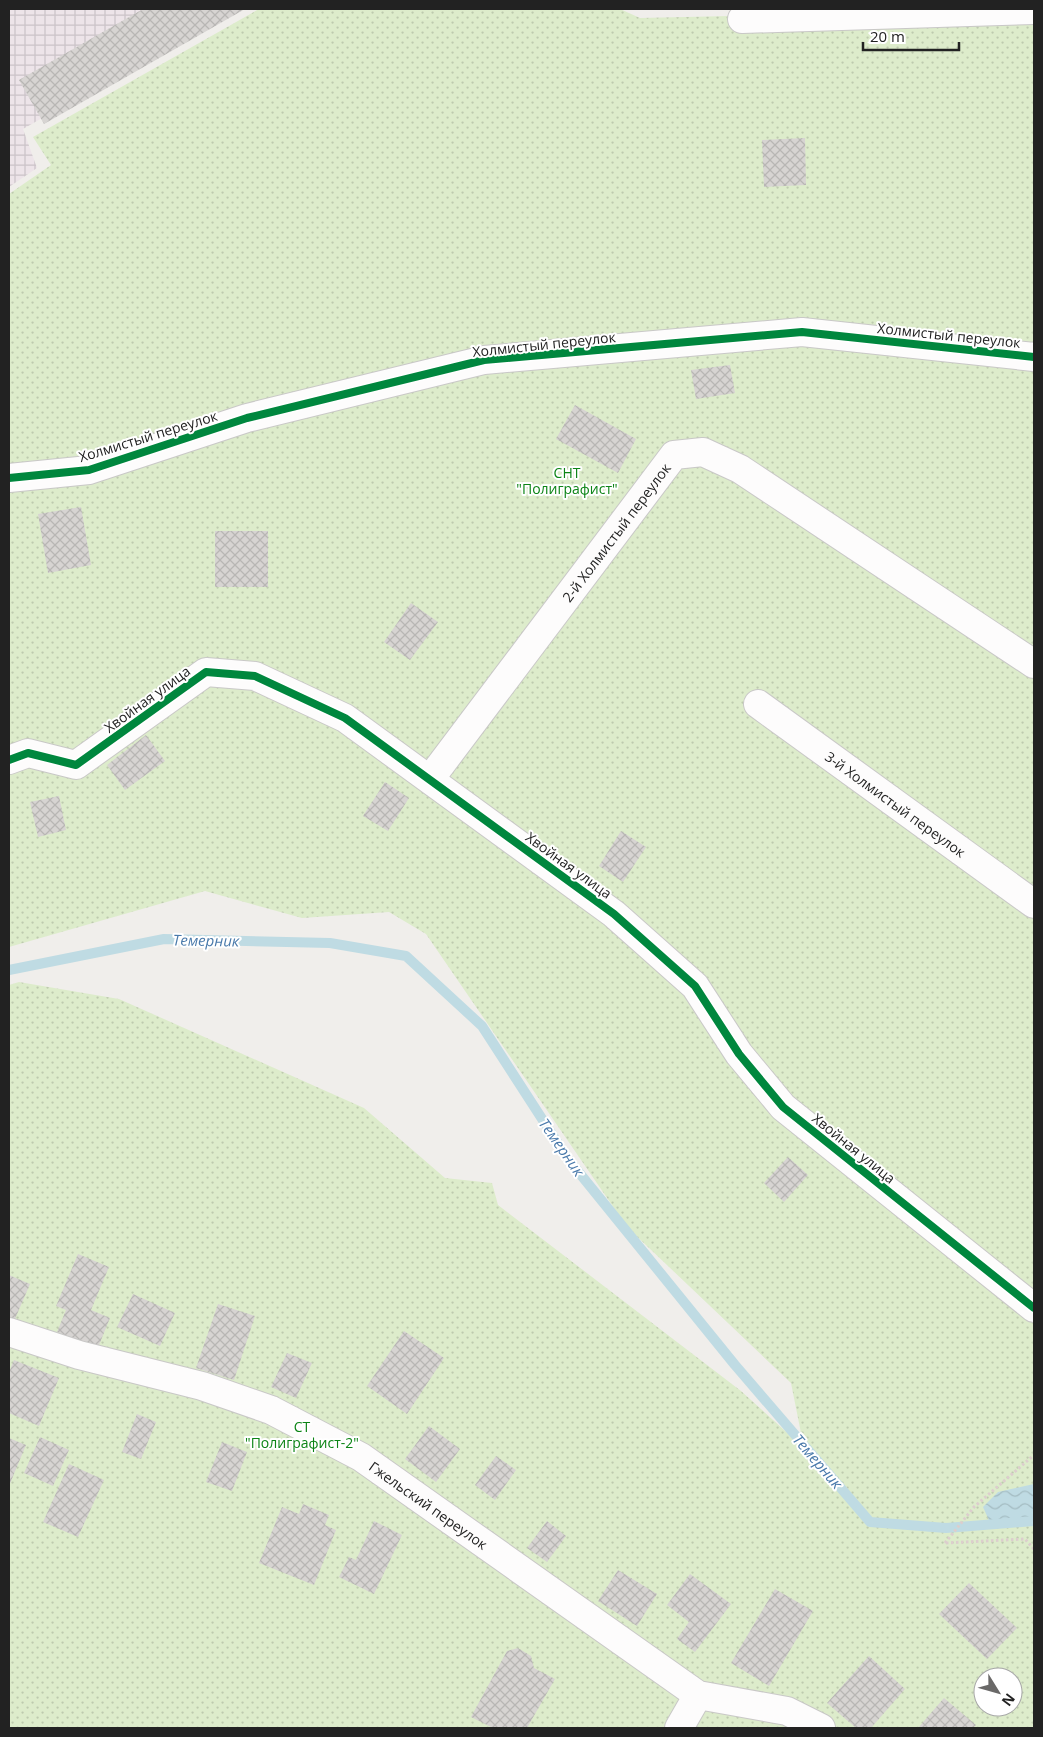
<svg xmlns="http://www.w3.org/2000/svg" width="1043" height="1737" font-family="'Open Sans',sans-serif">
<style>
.industrial{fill:url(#industrial-grid)}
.garden{fill:url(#garden-dots);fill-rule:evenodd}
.water{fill:url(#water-waves)}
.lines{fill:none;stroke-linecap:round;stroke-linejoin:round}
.stream{stroke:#bfdbe3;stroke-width:10}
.building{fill:url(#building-cross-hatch)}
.minor-casing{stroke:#c9c8c7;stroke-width:30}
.path{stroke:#dccecd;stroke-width:3;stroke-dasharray:2.5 2.5;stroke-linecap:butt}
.minor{stroke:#fdfcfc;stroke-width:28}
.cycleway-casing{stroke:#fff;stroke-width:11}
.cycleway{stroke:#00873e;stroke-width:8}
.labels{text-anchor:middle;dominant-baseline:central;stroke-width:4;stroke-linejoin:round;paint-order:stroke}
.street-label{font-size:14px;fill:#222;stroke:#fff}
.park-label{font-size:14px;fill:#0c8416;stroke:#fff}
.water-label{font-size:15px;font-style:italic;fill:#4a7aab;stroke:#fff}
</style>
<defs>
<pattern id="industrial-grid" width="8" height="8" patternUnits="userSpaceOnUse" patternTransform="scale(1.25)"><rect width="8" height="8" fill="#ede4e9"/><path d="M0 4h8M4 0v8" fill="none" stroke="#cbc3c8"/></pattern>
<pattern id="garden-dots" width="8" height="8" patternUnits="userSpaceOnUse" patternTransform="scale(1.25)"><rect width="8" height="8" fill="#ddeccb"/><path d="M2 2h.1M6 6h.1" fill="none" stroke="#bdcaae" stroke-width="1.8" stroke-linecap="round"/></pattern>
<pattern id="water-waves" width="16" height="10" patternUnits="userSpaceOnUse" patternTransform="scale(1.25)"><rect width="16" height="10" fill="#bfdbe3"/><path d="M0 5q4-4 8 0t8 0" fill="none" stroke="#a4bcc2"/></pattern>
<pattern id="building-cross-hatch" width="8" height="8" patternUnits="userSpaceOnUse" patternTransform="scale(1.25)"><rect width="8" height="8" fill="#d7d4d2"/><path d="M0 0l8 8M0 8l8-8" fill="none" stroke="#b8b6b4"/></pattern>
</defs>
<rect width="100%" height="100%" fill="#f0eeeb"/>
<!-- industrial -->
<path class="industrial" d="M9,9H233L23,129L37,168L9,187Z"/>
<!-- garden -->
<path class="garden" d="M259,9H620L640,18L1034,9V1728H9V985L19,982L119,999L364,1108L445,1178L492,1183L498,1205L741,1391L804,1448L791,1383L627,1227L426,934L389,912L302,918L205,891L9,947V194L51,165L33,137ZM983,1677H1013V1707H983Z"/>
<!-- water -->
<path class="water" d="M1034,1484V1521L992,1527L983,1507L998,1492Z"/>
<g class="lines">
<!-- stream -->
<path class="stream" d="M9,970L164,939L330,943L406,956L482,1026L568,1159L735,1365L870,1522L946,1528L1034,1521"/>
</g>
<!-- building -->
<path class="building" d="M143,9H245L44,124L19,80Z
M805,138L806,185L764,187L762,140Z
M730,365L735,393L696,399L691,370Z
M575,405L636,439L618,473L556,439Z
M81,507L91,565L48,573L38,514Z
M215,531H268V587H215Z
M411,603L438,622L410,660L384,642Z
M146,735L165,761L125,790L107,765Z
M385,782L409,798L388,831L363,816Z
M59,796L66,830L38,837L30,802Z
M621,831L646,847L623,882L599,866Z
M788,1157L808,1175L784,1202L764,1183Z
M78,1254L109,1267L91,1310L110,1318L97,1350L57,1332L66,1310L56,1306Z
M9,1275L30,1284L15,1319L9,1317Z
M133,1294L175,1313L160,1346L117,1327Z
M218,1304L255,1316L234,1380L196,1368Z
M404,1331L444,1358L407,1414L367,1386Z
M287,1353L312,1363L296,1398L271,1387Z
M14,1360L59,1378L39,1426L9,1413V1372Z
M137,1414L156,1422L141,1459L122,1452Z
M429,1426L460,1449L436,1482L405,1459Z
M40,1437L69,1450L53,1486L24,1473Z
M9,1438L26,1445L9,1486Z
M222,1442L247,1452L232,1491L206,1482Z
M496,1456L516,1470L495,1500L475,1485Z
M69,1464L104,1480L78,1537L43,1522Z
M303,1504L329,1515L325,1525L336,1530L314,1585L259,1563L282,1507L299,1514Z
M374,1521L402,1535L374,1594L339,1577L349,1557L356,1560Z
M547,1521L566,1536L547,1562L527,1548Z
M618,1570L657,1594L637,1626L598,1601Z
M690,1574L731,1604L695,1652L677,1639L689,1622L667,1605Z
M969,1583L1017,1628L987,1659L939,1614Z
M775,1589L813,1611L769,1686L731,1663Z
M518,1648L531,1656L534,1668L555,1679L527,1728H493L471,1717L507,1651Z
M869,1656L905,1689L871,1728H856L827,1703Z
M944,1698L976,1725L973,1728H918Z"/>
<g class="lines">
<!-- minor casing -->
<g class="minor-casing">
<g id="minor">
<path d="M742,19L1034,10"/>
<path d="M9,478L89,470L247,418L484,360L802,332L1034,357"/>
<path id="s1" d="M758,704L1034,904"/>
<path d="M9,760L28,753L76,765L206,672L255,676L345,718L614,914L695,986L739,1054L783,1107L1034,1308"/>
<path id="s2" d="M430,779L674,455L703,452L740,469L1034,664"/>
<path id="s3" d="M9,1332L79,1355L202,1386L271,1410L361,1457L698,1695L787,1711L821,1728"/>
<path d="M679,1728L698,1695"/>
</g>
</g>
<!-- path -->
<path class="path" d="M945,1543L974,1507L1034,1455
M946,1543L1025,1539L1034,1549"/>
<!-- minor -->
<use href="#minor" class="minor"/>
<!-- cycleway casing -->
<g class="cycleway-casing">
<path id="cycleway" d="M9,478L89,470L247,418L484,360L802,332L1034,357
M9,760L28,753L76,765L206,672L255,676L345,718L614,914L695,986L739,1054L783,1107L1034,1308"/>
</g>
<!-- cycleway -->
<use href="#cycleway" class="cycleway"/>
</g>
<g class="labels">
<!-- street labels -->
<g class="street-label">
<text transform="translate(949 335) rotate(6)">Холмистый переулок</text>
<text transform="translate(544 344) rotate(-6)">Холмистый переулок</text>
<text transform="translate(148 436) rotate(-17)">Холмистый переулок</text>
<text stroke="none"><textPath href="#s2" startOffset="309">2-й Холмистый переулок</textPath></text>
<text transform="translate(147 699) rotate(-36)">Хвойная улица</text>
<text stroke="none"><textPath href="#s1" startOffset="170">3-й Холмистый переулок</textPath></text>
<text transform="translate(569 865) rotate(36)">Хвойная улица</text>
<text transform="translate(854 1148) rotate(39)">Хвойная улица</text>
<text stroke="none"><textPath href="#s3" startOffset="458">Гжельский переулок</textPath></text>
</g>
<!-- park labels -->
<g class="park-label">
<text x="567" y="472">СНТ<tspan x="567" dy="16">"Полиграфист"</tspan></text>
<text x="302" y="1426">СТ<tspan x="302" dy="16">"Полиграфист-2"</tspan></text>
</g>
<!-- water labels -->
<g class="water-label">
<text transform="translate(206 940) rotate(1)">Темерник</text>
<text transform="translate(562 1147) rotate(55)">Темерник</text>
<text transform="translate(818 1461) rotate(49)">Темерник</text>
</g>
</g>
<!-- border -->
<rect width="1043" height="1737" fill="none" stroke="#222222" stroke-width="20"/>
<!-- north arrow -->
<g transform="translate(998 1692) rotate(127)"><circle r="24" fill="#ffffff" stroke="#a7a7a7"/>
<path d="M0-4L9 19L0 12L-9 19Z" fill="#6a6968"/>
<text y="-8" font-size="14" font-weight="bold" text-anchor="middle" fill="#222222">N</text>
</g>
<!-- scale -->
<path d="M863 42v8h96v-8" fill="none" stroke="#222222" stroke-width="2.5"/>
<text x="870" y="42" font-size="15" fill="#222222" stroke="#ffffff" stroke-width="4" paint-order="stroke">20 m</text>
</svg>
